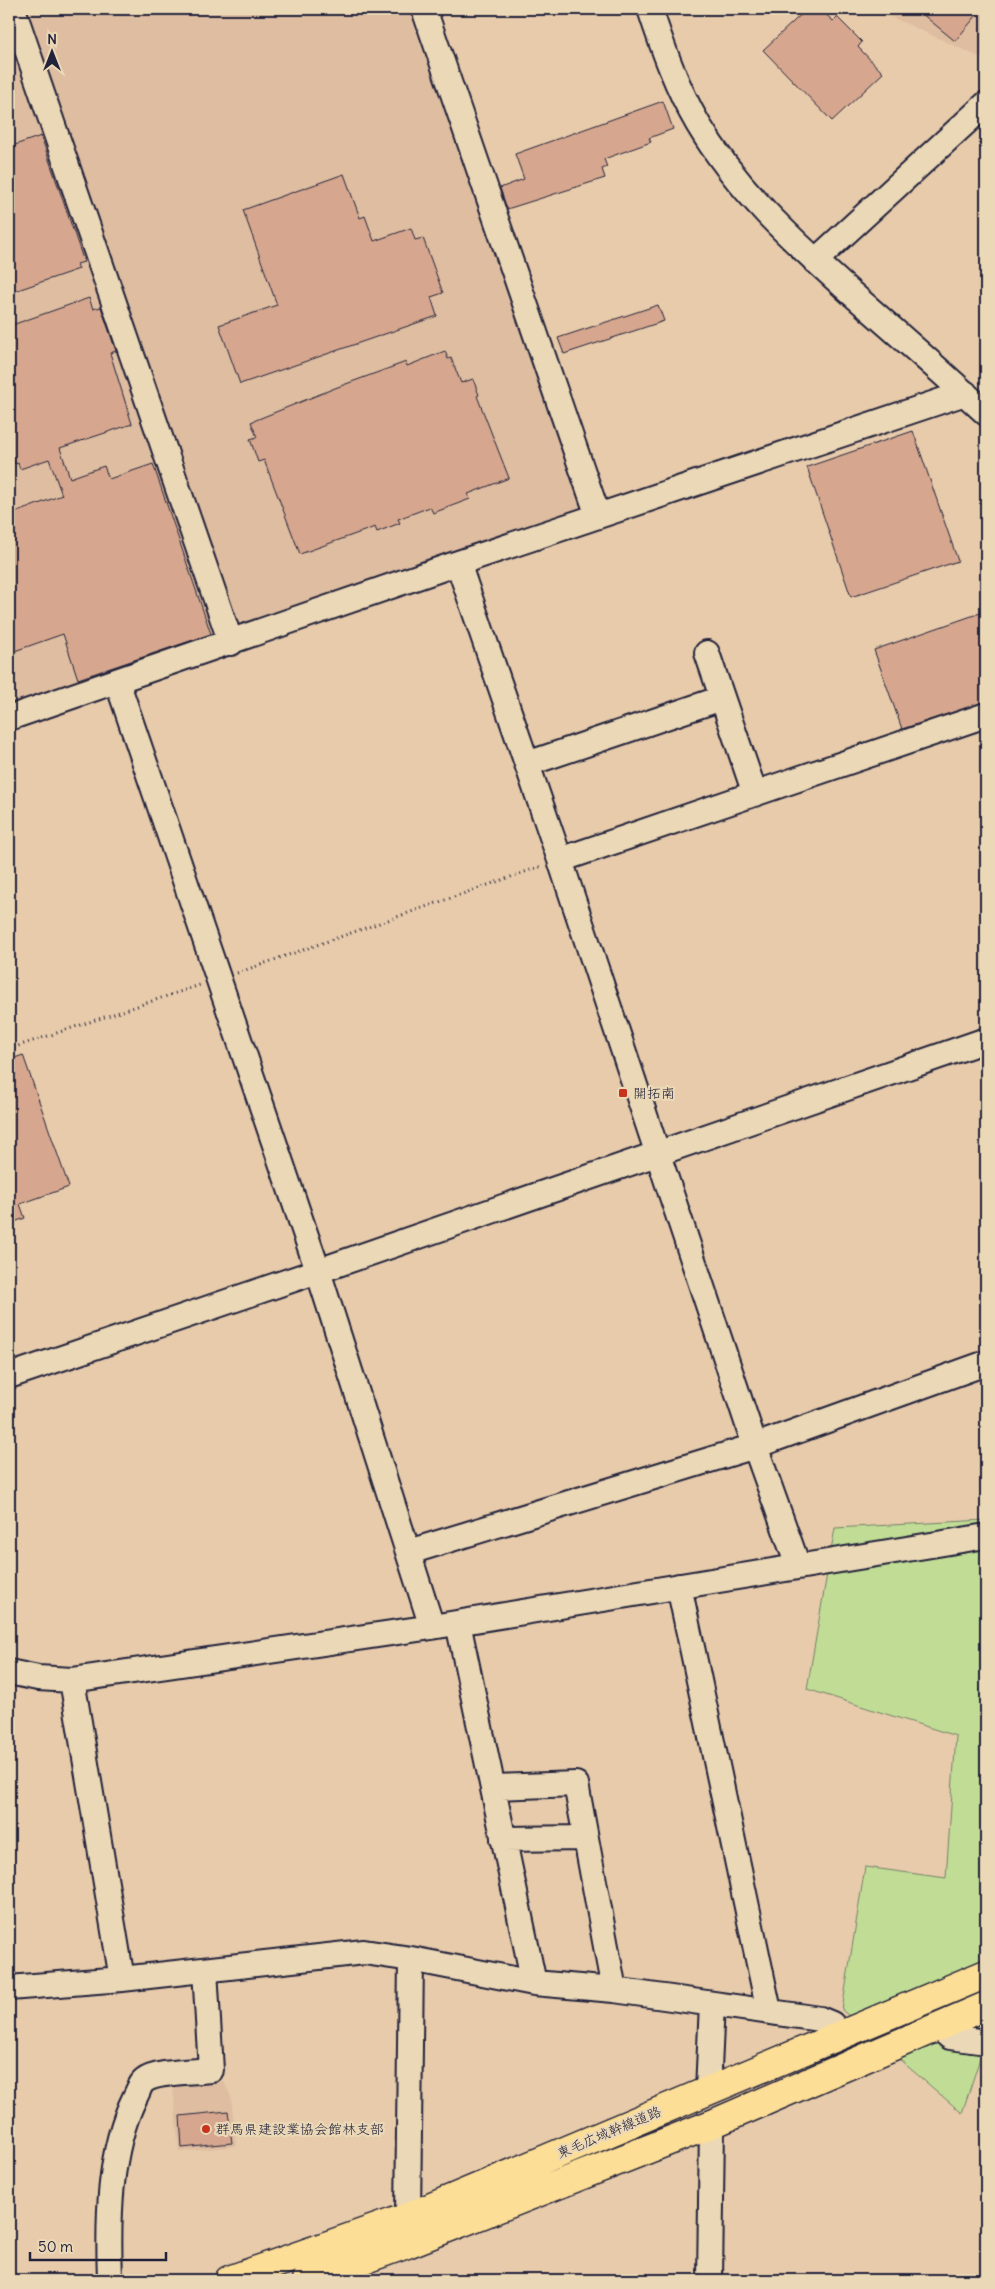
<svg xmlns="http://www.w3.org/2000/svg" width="995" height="2289" font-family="Delius,'Klee One',sans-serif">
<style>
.built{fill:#debda0}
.green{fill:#c1dd95;stroke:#728068}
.building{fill:#d6a78e;stroke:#22223b}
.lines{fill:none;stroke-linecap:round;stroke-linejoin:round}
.minor-casing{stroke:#22223b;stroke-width:28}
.highway-casing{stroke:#22223b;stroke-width:31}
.path{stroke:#22223b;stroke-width:3;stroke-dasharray:1 4;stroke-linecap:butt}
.minor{stroke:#ebd8b6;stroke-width:24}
.highway{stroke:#fdde96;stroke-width:28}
.poi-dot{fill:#c8321e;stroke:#ebd8b6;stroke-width:2}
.labels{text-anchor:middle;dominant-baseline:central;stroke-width:4.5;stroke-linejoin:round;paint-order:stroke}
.poi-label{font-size:14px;fill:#22223b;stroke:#ebd8b6;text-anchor:start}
.street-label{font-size:14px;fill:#22223b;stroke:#ebd8b6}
</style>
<rect width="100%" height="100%" fill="#e7cbab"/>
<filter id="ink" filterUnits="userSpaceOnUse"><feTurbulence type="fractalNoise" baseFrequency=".02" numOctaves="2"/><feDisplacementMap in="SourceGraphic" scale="10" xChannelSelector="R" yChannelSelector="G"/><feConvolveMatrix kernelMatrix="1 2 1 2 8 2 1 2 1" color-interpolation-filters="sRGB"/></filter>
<g filter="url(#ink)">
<!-- built -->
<path class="built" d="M9,9H416L587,505L9,703Z
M874,9H986V60Z
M224,2082L231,2097L236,2146L179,2152L173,2086Z"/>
<!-- green -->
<path class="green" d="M986,1520V2040L962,2113L842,2010L865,1867L946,1878L956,1736L807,1689L835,1528Z"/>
<!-- building -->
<path class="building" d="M807,9H820L833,21L837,17L862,42L858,47L883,73L832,121L763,50Z
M916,9H982L955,41Z
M663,101L673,129L649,138L651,142L604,159L607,167L602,169L605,178L507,209L500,188L524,179L515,154Z
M41,136L84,262L77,264L79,269L9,293V147Z
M344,174L360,218L365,216L374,241L411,228L415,240L423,238L443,293L431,297L437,316L240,384L219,325L277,305L243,210Z
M89,298L93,309L101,307L116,351L110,353L132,424L60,448L70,478L104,466L109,479L153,464L211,634L78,679L63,634L9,653V515L62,495L49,459L20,469L18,463L15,464L9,447V326Z
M658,305L664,321L564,354L558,338Z
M445,351L448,359L451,358L461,383L473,379L479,395L477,396L509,478L468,494L470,499L433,513L430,507L398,519L400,523L377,532L375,527L300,554L264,460L258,462L250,439L257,437L251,422L335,388L406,362L407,366Z
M913,431L958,561L851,597L807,467Z
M986,611V702L902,729L874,650Z
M23,1055L69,1187L20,1204L25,1218L9,1224V1060Z
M228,2111L232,2143L182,2148L180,2116Z"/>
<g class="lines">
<!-- minor casing -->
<g class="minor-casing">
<path id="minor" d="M13,9L231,643
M424,9L598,516
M650,9C663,49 677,88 698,124C737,190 793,241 850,292C896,332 942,372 986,413
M815,261L986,104
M458,563L560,860L755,1446L798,1566
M707,653L755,794
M117,681L318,1271L432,1627
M9,718L458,563L965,393
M527,764L722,698
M560,860L986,715
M9,1376L318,1271L986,1040
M409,1552L755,1446L986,1363
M679,1586L769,2011
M458,1623L534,1983
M9,1672L38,1678L72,1680L432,1627L986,1536
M72,1680L122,1979
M493,1787L576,1784L614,1990
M503,1839L586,1838
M9,1988L122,1979L364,1952L411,1959L534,1983L614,1990L820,2019L832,2024L841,2035
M937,2026L950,2037L986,2042
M708,2090L712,2004
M408,2217L411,1959
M110,2280C108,2221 108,2152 135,2097C138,2092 140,2084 144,2081C156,2071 196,2072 211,2070L205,1970
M710,2280L712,2124"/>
</g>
<!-- highway casing -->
<g class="highway-casing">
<path id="highway" d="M229,2280L408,2217L986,1974
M307,2280L407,2244L712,2124L986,2006"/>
</g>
<!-- path -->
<path class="path" d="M237,973L542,866
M9,1049L200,985"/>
<!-- minor -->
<use href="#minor" class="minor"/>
<!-- highway -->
<use href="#highway" class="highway"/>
</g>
</g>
<!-- markers -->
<g class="poi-dot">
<rect x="618" y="1088" width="10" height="10" rx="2.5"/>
<circle cx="206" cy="2129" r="5"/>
</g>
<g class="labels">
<!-- poi labels -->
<g class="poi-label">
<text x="633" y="1093">開拓南</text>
<text x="216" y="2129">群馬県建設業協会館林支部</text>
</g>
<!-- street labels -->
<g class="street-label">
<text transform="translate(609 2132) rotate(-23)">東毛広域幹線道路</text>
</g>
</g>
<!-- margin -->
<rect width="995" height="2289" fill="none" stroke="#ebd8b6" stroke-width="30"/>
<rect x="15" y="15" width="965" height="2259" fill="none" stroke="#22223b" stroke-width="2" filter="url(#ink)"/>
<!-- north arrow -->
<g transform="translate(52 52)" stroke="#ebd8b6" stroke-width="4" paint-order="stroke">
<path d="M0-4L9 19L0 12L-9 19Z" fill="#22223b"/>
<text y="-8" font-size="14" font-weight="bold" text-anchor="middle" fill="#22223b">N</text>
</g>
<!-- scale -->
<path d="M30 2252v8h136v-8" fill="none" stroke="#22223b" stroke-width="2.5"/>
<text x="38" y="2252" font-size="15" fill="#22223b" stroke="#ebd8b6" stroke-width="4" paint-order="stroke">50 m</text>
</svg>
